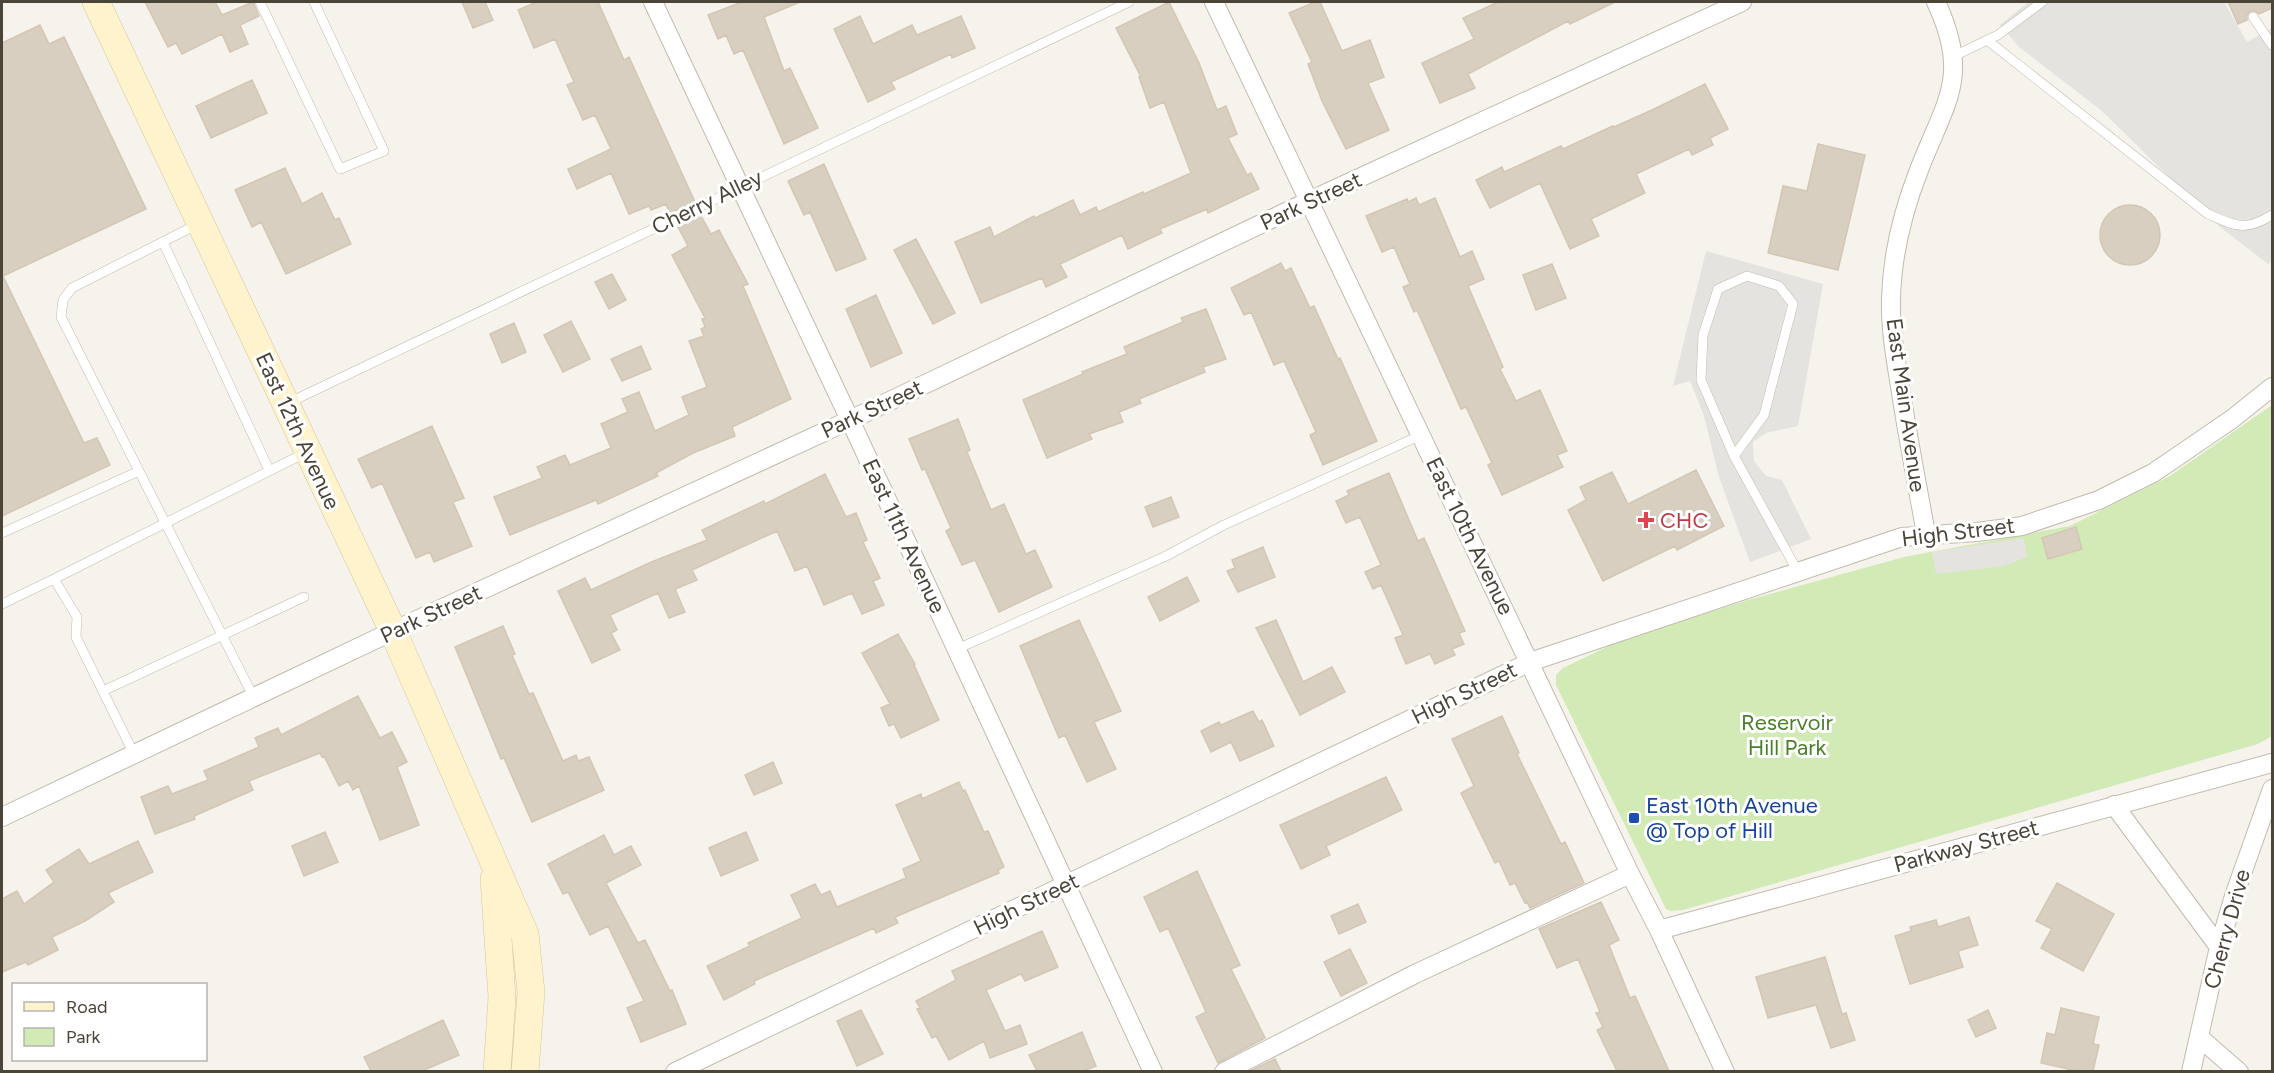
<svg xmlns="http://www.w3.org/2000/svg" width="2274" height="1073" font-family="Figtree,sans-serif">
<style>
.green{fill:#d2eab5}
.parking{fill:#e5e3e0}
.building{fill:#d8cfc1;stroke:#d3c7b4;stroke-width:1.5}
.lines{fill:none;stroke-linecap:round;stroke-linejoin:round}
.lane-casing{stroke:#c2bbae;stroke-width:10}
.street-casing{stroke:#c2bbae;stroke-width:20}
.secondary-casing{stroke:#d6c79b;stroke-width:28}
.lane{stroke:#fff;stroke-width:9}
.street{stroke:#fff;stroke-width:18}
.secondary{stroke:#fff3cd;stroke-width:27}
.health-dot{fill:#e0444e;stroke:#fff;stroke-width:2}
.transit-dot{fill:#1a4fb4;stroke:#fff;stroke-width:2}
.labels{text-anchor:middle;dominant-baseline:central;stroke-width:6;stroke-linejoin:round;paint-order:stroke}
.street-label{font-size:22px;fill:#4b4439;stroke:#fff}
.health-label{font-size:22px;fill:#be3a42;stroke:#fff;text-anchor:start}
.park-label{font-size:22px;fill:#4a7f2a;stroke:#fff}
.transit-label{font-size:22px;fill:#164399;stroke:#fff;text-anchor:start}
</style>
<rect width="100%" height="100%" fill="#f6f3ec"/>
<!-- green -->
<path class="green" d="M2272,405V736L2258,744L1683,910L1671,911L1666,909L1556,685V675L1563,668L1623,639L1748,600L1904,557L2070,526L2170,476Z"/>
<!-- parking -->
<path class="parking" d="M2028,2H2224L2247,42L2272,28V261L2268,264L2220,227L2102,111L2019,47L2000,25Z
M1706,251L1823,284L1798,426L1766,433L1753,442L1754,461L1766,476L1782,480L1811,539L1750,562L1719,477L1704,416L1690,381L1673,386Z
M2024,538L2027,557L2004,566L1936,574L1932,552Z"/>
<!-- building -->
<path class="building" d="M145,2H215L222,15L253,2L259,16L240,25L248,44L230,52L222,34L182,54L176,43L168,47Z
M462,2H485L493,20L473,28Z
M537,2H598L624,60L629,57L695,202L670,213L666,204L651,210L649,206L629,214L611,173L577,189L568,169L611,149L595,115L583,120L567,85L574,82L555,39L534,48L518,10Z
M742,2H800L764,17L784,71L790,68L818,128L784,144L743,50L734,54L726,35L718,39L708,15Z
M1169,2L1199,63L1217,110L1226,106L1237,134L1228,138L1247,175L1251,173L1259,189L1208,213L1207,209L1160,229L1162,233L1128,249L1122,235L1060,264L1067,277L1046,287L1042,278L981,303L955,242L990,227L994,237L1034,216L1035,218L1073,200L1080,215L1096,207L1098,212L1143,192L1144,194L1191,173L1164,102L1150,108L1139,77H1141L1116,28Z
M1315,2H1320L1342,51L1370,40L1384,77L1368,83L1389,130L1346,149L1322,101L1308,64L1312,62L1289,13Z
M1498,2H1615L1570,24L1568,21L1468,74L1475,88L1440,103L1422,63L1474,39L1463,18Z
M2228,2H2272V8L2259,14L2255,11H2250L2247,15V20L2238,24Z
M860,16L873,44L912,25L917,35L961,16L975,48L952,58L951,54L891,82L895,89L868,102L834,29Z
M40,25L49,44L64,37L146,209L3,276L84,443L97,438L110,465L2,516V43Z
M252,80L267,113L211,138L196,106Z
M1705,84L1728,129L1710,138L1713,145L1692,155L1689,149L1636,174L1645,193L1591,219L1599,236L1570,249L1540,183L1490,208L1476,180L1502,167L1504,172L1561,146L1563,149L1613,126L1614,127L1652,110Z
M1818,144L1865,155L1838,270L1768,253L1783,186L1807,191Z
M824,164L866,259L836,271L810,212L804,215L788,181Z
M285,168L302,204L322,193L335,220L339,218L351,244L286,274L261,222L252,227L235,190Z
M1416,198L1419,205L1435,198L1460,257L1472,251L1484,279L1468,286L1503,367L1500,369L1516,401L1540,390L1567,451L1557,455L1563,467L1502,495L1488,465L1492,463L1466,407L1461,409L1417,310L1414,312L1403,287L1410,284L1394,247L1382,252L1366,216L1407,199L1408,202Z
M2100 235a30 30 0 1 1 60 0a30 30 0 1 1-60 0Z
M700,214L711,234L719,230L748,284L743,286L791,399L732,427L735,436L693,453L656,473L658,476L598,504L596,500L510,535L494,497L542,478L537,467L565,455L570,465L611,448L601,424L628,412L622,399L639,392L655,431L689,415L682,397L707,387L689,341L704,336L701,329L705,327L702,319L705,318L672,255L688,246L677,225Z
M916,239L955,313L933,324L894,250Z
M1281,263L1285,271L1291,268L1310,308L1314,306L1338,359L1340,358L1377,441L1323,465L1310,435L1316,432L1284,361L1274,365L1251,312L1244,315L1231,288Z
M1552,264L1566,298L1536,310L1523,275Z
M612,274L626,300L609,309L595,282Z
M876,295L902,353L871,367L846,309Z
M1206,309L1226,359L1203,367L1205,372L1139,399L1141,403L1119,412L1123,422L1089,434L1092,439L1047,458L1023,400L1083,374L1082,372L1127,354L1124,347L1183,322L1181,318Z
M571,321L590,359L563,372L544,335Z
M514,323L526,352L502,363L490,334Z
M641,346L651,369L622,381L611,359Z
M958,419L970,450L967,452L991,510L1004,504L1026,554L1035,550L1052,587L999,612L975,560L962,565L946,531L951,528L925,469L922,470L909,439Z
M432,426L464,498L453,502L472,546L434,562L430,552L416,558L382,483L372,488L358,459Z
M1696,470L1724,526L1677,550L1675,546L1603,581L1568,510L1586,500L1580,487L1612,472L1628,504Z
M1389,473L1418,541L1424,538L1465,631L1459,633L1464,644L1452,649L1455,655L1435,664L1430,654L1406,664L1395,638L1403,635L1381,585L1373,589L1365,572L1381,565L1360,517L1346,523L1336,501L1349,495L1347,491Z
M825,474L846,517L856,513L867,540L863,542L880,578L873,581L884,605L862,614L852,593L824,605L807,566L795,571L777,531L692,570L697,580L675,589L685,612L669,618L658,593L610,615L617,630L611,633L620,650L592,663L558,591L585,578L591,590L649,563L707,540L702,530L764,501L765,504Z
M1171,497L1179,517L1153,527L1145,507Z
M2076,527L2082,549L2048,559L2042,538Z
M1263,547L1275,577L1238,592L1227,571L1235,568L1232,560Z
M1187,577L1199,601L1160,621L1148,597Z
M1079,620L1121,711L1094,722L1116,769L1087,782L1065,735L1059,738L1020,646Z
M1276,620L1303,682L1332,667L1345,692L1300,715L1256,628Z
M503,626L515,654L512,655L529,694L533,693L563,761L576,755L578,761L589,757L604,790L532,822L504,758L501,759L455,647Z
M898,634L915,664L914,665L939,720L901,738L894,724L889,726L881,708L890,704L862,653Z
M358,696L380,738L392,732L407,762L397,767L419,825L380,840L359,786L353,790L348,781L339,786L324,756L322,757L320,753L249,781L253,790L194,816L195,819L155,834L141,797L168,786L172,794L208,780L204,771L259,747L255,738L278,728L281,735Z
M1253,711L1259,722L1262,720L1274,746L1240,761L1231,742L1211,752L1201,731L1219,722L1221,725Z
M1502,716L1519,753L1517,754L1561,844L1565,842L1584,883L1530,908L1527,902L1525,903L1515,883L1510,885L1499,861L1495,863L1461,793L1474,786L1452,739Z
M773,762L782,783L754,795L745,775Z
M1386,777L1402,810L1326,846L1330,855L1301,869L1280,825Z
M959,782L963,791L965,790L984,832L988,831L1004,867L998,870L999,873L895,917L898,923L876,933L874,928L754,981L755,984L724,1000L707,966L750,946L748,943L802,918L791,895L815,884L821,895L830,891L837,907L906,878L903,869L921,861L896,805L921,794L922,799Z
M325,832L338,862L304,876L292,846Z
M746,832L758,860L721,876L709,848Z
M604,835L614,855L631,846L641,865L606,883L638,943L645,940L670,991L672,990L686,1024L641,1042L627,1008L644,1001L608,926L590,935L568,892L563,894L548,864Z
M138,841L153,872L108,893L114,902L85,921L52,937L58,950L28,965L26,962L2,972V899L17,891L24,904L54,882L46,870L79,849L89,864Z
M1197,871L1240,965L1231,969L1265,1038L1218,1063L1196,1017L1206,1012L1168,928L1160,932L1144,897Z
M2057,883L2114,914L2083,971L2041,948L2052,929L2036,921Z
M1601,902L1619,940L1609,945L1630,998L1635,996L1669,1071H1617L1597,1030L1603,1027L1596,1013L1600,1012L1578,959L1557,968L1539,929Z
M1358,904L1366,922L1339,934L1331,916Z
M1969,917L1978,945L1958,951L1963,967L1910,984L1895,936L1911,931L1910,927L1936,920L1938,927Z
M1042,931L1058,967L1025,981L1021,974L986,990L1005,1031L1020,1025L1027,1044L990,1058L984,1041L949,1060L936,1036L932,1038L917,1009L920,1008L916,1001L956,980L952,971Z
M1350,949L1367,983L1341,996L1324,962Z
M1825,957L1842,1014L1846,1013L1855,1040L1831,1048L1816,1005L1768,1018L1756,977Z
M2061,1008L2099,1017L2093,1044L2099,1045L2093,1071H2077L2041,1063L2047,1033L2055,1035Z
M861,1010L883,1054L857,1066L837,1021Z
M1988,1010L1996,1028L1976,1037L1968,1020Z
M443,1020L459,1055L422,1071H371L364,1057Z
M1082,1032L1096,1066L1083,1071H1037L1029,1055Z
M1275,1059L1281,1071H1250Z"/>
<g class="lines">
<!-- lane casing -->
<g class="lane-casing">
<path id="lane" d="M260,2L340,169L384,151L314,2
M2253,17L2272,45
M1987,40L2208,214C2236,226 2244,232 2272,215
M1954,56L1998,35L2042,2
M198,224L72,288L63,300L61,317L254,698
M163,242L269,470
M288,403L1129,2
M1734,456L1764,415L1793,304L1779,286L1747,276L1718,289L1703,335L1701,380L1734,456L1798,572
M2,533L139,471
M54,579L307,452
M2,604L54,579L77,617L76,637L134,754
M957,649L1164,557L1224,525L1421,435
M103,691L304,597"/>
</g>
<!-- street casing -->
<g class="street-casing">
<path id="street" d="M653,2L850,420L1153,1072
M1214,2L1630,874L1659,930L1725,1072
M1926,534C1918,489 1909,444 1902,399C1897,366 1890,333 1891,299C1892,255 1903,211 1919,170C1946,100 1971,77 1936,2
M2114,805L2219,947
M2,817L393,631L850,420L1309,201L1742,2
M1659,930L2272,763
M2200,1038L2239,1072
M675,1072L1530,662L1902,537L1977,532L2022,526L2099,500L2153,473L2178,456L2232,419L2272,387
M1224,1072L1415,974L1630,874
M2191,1072L2219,947L2234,896L2272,789"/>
</g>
<!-- secondary casing -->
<g class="secondary-casing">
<path id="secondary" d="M96,2L393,631L525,934L531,992L525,1072
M494,879L502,997L497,1072"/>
</g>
<!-- lane -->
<use href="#lane" class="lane"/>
<!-- street -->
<use href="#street" class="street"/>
<!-- secondary -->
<use href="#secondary" class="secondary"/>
</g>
<!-- markers -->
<path class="health-dot" d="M1643 511h6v6h6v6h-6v6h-6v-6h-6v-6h6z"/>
<rect class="transit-dot" x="1628" y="812" width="12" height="12" rx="3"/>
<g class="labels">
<!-- street labels -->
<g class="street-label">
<text transform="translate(1311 201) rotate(-25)">Park Street</text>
<text transform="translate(707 202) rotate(-26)">Cherry Alley</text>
<text transform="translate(1906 405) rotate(82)">East Main Avenue</text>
<text transform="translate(872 409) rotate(-25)">Park Street</text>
<text transform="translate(298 431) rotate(65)">East 12th Avenue</text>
<text transform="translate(1958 532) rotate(-7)">High Street</text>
<text transform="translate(904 536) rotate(65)">East 11th Avenue</text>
<text transform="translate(1470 536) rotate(64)">East 10th Avenue</text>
<text transform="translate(431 614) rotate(-25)">Park Street</text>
<text transform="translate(1464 693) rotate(-26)">High Street</text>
<text transform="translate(1966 846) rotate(-15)">Parkway Street</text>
<text transform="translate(1026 904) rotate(-26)">High Street</text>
<text transform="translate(2227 929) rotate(-75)">Cherry Drive</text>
</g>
<!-- health labels -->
<g class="health-label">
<text x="1660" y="520">CHC</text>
</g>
<!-- park labels -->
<g class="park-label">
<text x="1787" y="722">Reservoir<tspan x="1787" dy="25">Hill Park</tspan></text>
</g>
<!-- transit labels -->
<g class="transit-label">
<text x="1646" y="805">East 10th Avenue<tspan x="1646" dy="25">@ Top of Hill</tspan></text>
</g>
</g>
<!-- border -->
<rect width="2274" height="1073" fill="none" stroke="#4b4439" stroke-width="6"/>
<!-- legend -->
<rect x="12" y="983" width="195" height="78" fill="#ffffff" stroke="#b7b4b0" stroke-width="1.5"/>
<rect x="24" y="1002" width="30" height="9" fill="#fff3cd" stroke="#b7b4b0" stroke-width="1.5"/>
<text x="66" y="1013" font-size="18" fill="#4b4439">Road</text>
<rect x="24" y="1028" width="30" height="18" fill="#d2eab5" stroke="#b7b4b0" stroke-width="1.5"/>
<text x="66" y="1043" font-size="18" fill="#4b4439">Park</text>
</svg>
